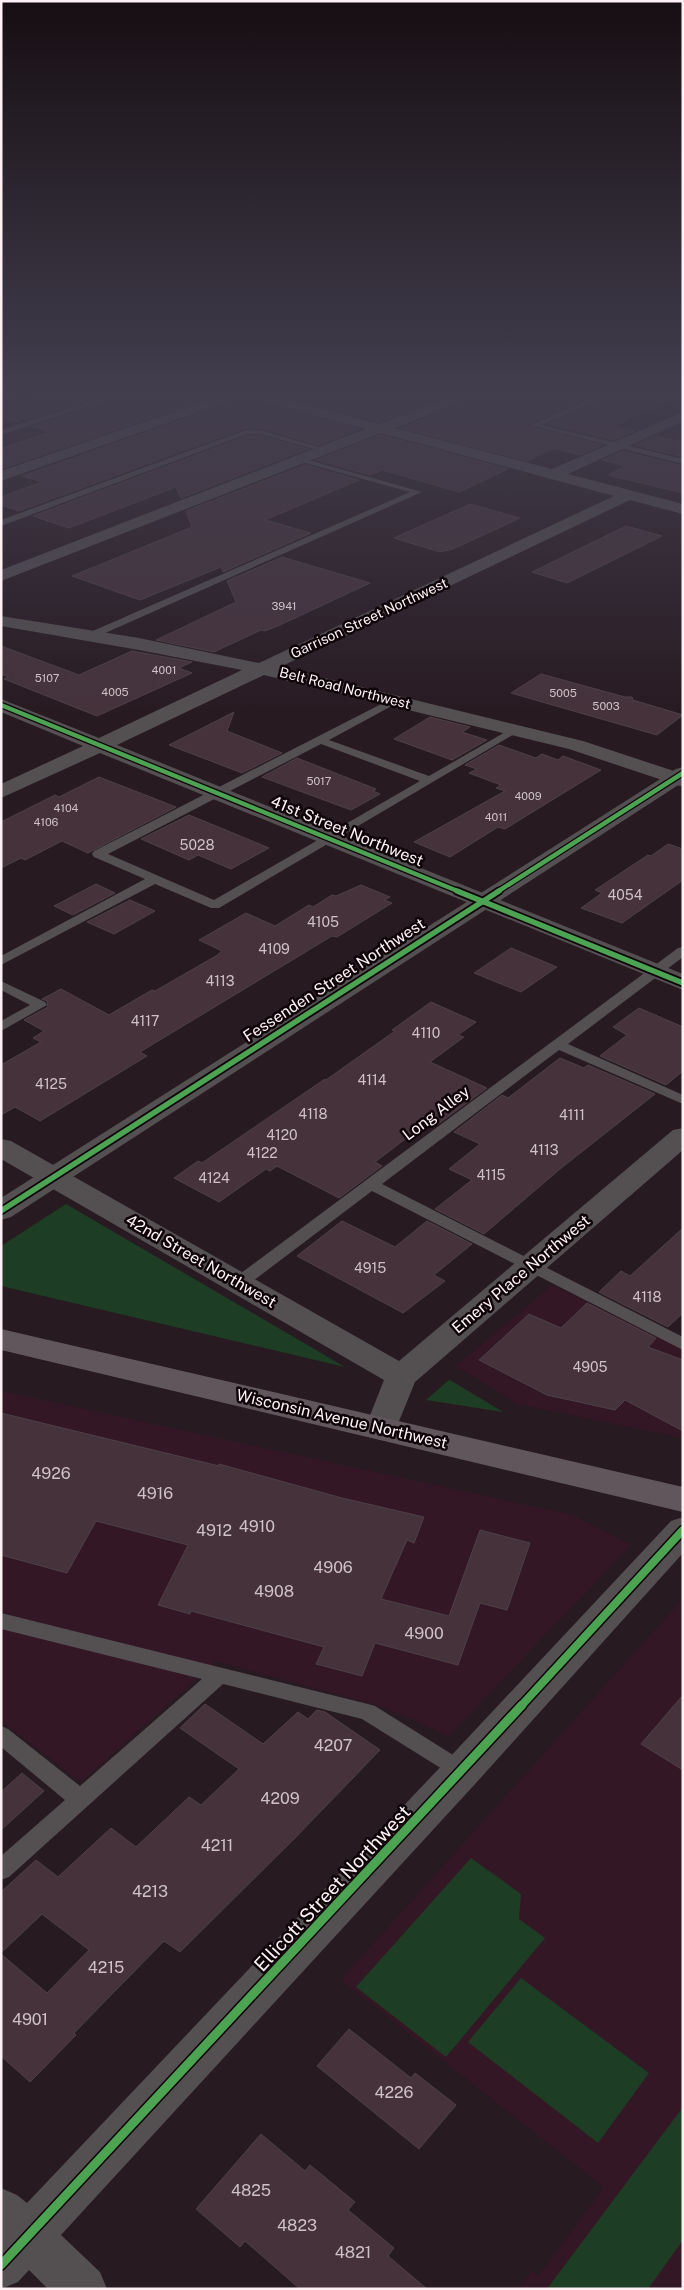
<svg xmlns="http://www.w3.org/2000/svg" width="684" height="2290" font-family="'Public Sans',sans-serif">
<style>
.built{fill:#341725}
.green{fill:#1e3d25}
.building{fill:#45323b;stroke:#4d4147}
.lines{fill:none;stroke-linecap:round;stroke-linejoin:round}
.service{fill:#544f51;fill-rule:evenodd}
.minor{fill:#544f51;fill-rule:evenodd}
.tertiary{fill:#544f51;fill-rule:evenodd}
.primary{fill:#60565b;fill-rule:evenodd}
.cycleway-far3-casing{stroke:#0f0509;stroke-width:7}
.cycleway-far2-casing{stroke:#0f0509;stroke-width:9}
.cycleway-far1-casing{stroke:#0f0509;stroke-width:11}
.cycleway-casing{stroke:#0f0509;stroke-width:12}
.cycleway-far3{stroke:#4ca352;stroke-width:4.5}
.cycleway-far2{stroke:#4ca352;stroke-width:5.5}
.cycleway-far1{stroke:#4ca352;stroke-width:8}
.cycleway{stroke:#4ca352;stroke-width:9}
.labels{text-anchor:middle;dominant-baseline:central;stroke-width:5;stroke-linejoin:round;paint-order:stroke}
.far-number-label{font-size:11px;fill:#cfc1c7}
.far-street-label{font-size:14px;fill:#fdf1f6;stroke:#0f0509}
.number-label{font-size:14px;fill:#cfc1c7}
.street-label{font-size:16px;fill:#fdf1f6;stroke:#0f0509}
.near-number-label{font-size:16px;fill:#cfc1c7}
.near-street-label{font-size:19px;fill:#fdf1f6;stroke:#0f0509}
</style>
<rect width="100%" height="100%" fill="#281a21"/>
<!-- built -->
<path class="built" d="M552,1285L683,1349V1438L518,1404L456,1366Z
M1,1391L573,1515L631,1545L449,1736L384,1707L216,1661L81,1782L1,1721Z
M683,1599V2289H519L532,2271L539,2276L604,2187L341,1980Z"/>
<!-- green -->
<path class="green" d="M66,1204L345,1367L1,1286V1246Z
M450,1379V1380L503,1412L426,1400Z
M471,1858L521,1894L519,1919L545,1938L446,2057L356,1987Z
M521,1978L649,2073L598,2143L468,2042Z
M683,2107V2240L648,2289H547Z"/>
<!-- building -->
<path class="building" d="M52,394H94L102,396L18,422L1,417V412L13,408L11,407Z
M143,394H221L1,469V449L50,432L32,427L114,399L119,401Z
M273,394H452L379,422Z
M478,394H597L529,423L528,426L602,445L580,455L554,448L527,461L401,428L475,399Z
M613,394H681L614,426L635,431L613,440L548,424Z
M244,398L359,429L318,445L261,428H245L19,511L1,505V497L42,482L22,476Z
M381,435L508,469L459,492L383,470L370,475L316,460Z
M247,436H260L308,449L181,498L176,487L69,528L33,516Z
M656,436L683,442V457L635,445Z
M623,451L683,466V493L608,475L626,466L602,460Z
M305,465L359,480L265,520L311,533L223,572L221,567L140,600L72,576L192,527L186,511Z
M470,504L520,518L453,549L440,552L394,538Z
M626,526L662,536L567,583L532,572Z
M282,557L370,583L280,625L265,631L261,630L214,652L156,640L236,602L227,581Z
M1,646L79,675L132,651L192,662L179,668L192,673L97,716L4,679L9,677L1,674Z
M541,674L625,697H632L633,700L683,715L657,735L511,693Z
M234,712L227,731L282,753L242,773L169,745Z
M430,717L470,727L462,732L487,740L452,760L394,739Z
M499,745L536,758L542,754L558,760L563,756L601,770L505,829L498,827L450,857L414,842L505,791L496,788L501,785L469,773L477,769L465,765Z
M297,758L376,789L373,791L380,794L351,810L262,777Z
M99,777L176,807L88,853L62,841L25,860L21,858L1,868V822L55,795L59,797Z
M189,815L233,833L269,848L231,869L198,855L189,860L141,839Z
M668,844L683,849V880L622,923L581,908L602,893L595,890L648,855L651,856Z
M96,884L115,893L73,915L54,906Z
M361,885L390,897L384,900L392,903L337,937L332,936L140,1052L147,1056L40,1121L15,1107L1,1115V1065L41,1042L33,1038L44,1031L24,1020L48,1007L47,1001L42,999L61,989L109,1015L152,990L155,991L216,956L222,951L199,940L246,913L275,926L309,905L313,907L332,895L336,896Z
M130,900L155,911L114,934L87,922Z
M511,948L557,967L521,992L474,973Z
M431,1002L476,1022L458,1035L464,1037L430,1062L487,1088L438,1124L429,1121L375,1162L382,1166L339,1198L277,1166L270,1171L266,1169L219,1202L174,1178L198,1161L202,1163L325,1079L326,1080L395,1031L392,1030Z
M639,1008L683,1027V1071L666,1085L600,1056L627,1035L613,1027Z
M560,1058L584,1068L588,1065L655,1094L560,1169L484,1234L435,1209L472,1180L449,1169L480,1144L454,1132L502,1095L508,1098Z
M342,1221L395,1247L427,1221L472,1244L434,1275L445,1281L403,1313L297,1256Z
M683,1228V1313L668,1327L599,1292L621,1271L630,1276Z
M587,1303L656,1338L648,1347L683,1360V1431L625,1400L615,1410L547,1395L479,1360L529,1314L561,1328Z
M1,1413L219,1466V1464L342,1498L424,1517L414,1543L407,1540L381,1599L449,1616L480,1530L530,1543L507,1610L480,1603L458,1665L375,1643L362,1676L316,1664L324,1647L191,1611L190,1614L158,1605L188,1545L96,1521L67,1573L1,1555Z
M683,1695V1770L641,1744Z
M205,1704L263,1744L298,1712L308,1719L317,1710L325,1712L380,1750L295,1838L180,1952L164,1941L74,2033L76,2035L30,2082L1,2056V1954L47,1993L89,1950L42,1914L1,1953V1892L36,1860L58,1877L111,1828L136,1847L189,1797L201,1805L239,1769L180,1728Z
M22,1773L44,1791L1,1830V1792Z
M349,2029L411,2078L415,2073L456,2105L419,2149L317,2066Z
M261,2134L305,2171L310,2165L355,2202L348,2210L394,2248L388,2256L427,2289H300L245,2241L240,2247L196,2209Z"/>
<g class="lines">
<!-- service -->
<path class="service" d="M114,394H125L1,435V430Z
M601,394H611L542,425L683,459V464L530,425Z
M246,430H260L329,450L325,452L260,434H247L1,526V520Z
M298,457L422,492L94,638H86V634L410,492L298,461Z
M395,697L400,700L399,702L329,740L429,776L512,728H520L521,730L219,908H211L155,884L1,965V956L145,879L94,857L92,854L94,851ZM321,744L420,781L214,900L108,854Z
M683,947V957L568,1044L683,1095V1104L559,1050L382,1184L683,1337V1350L372,1191L245,1287H233L231,1283L233,1279L678,948Z
M1,981L45,1002L47,1005L1,1031V1021L30,1005L1,990Z
M1,1613L368,1704L375,1706L469,1765L473,1771L469,1777L462,1780L455,1777L362,1719L223,1684L9,1877L1,1880V1856L65,1800L1,1747V1726L8,1729L80,1786L202,1679L1,1629Z"/>
<!-- minor -->
<path class="minor" d="M1,394H14L12,397L1,400Z
M226,394H266L379,424L457,394H476L474,397L395,428L552,469L683,412V421L568,474L683,504V514L630,500L280,667L583,741L683,774V787L569,749L264,675L117,745L683,974V990L100,753L1,798V784L83,746L1,712V699L99,738L242,670L139,650L1,626V616L139,638L259,663L614,496L381,433L1,581V570L365,429L244,396L1,481V471Z
M683,1128V1150L415,1382L393,1436L381,1440L369,1436L365,1428L384,1380L1,1159V1139L11,1141L399,1361L673,1130Z
M683,1517V1553L476,1783L61,2235L100,2272L107,2289H48L29,2270L18,2282L1,2289V2188L17,2195L27,2203L448,1759L671,1521Z"/>
<!-- tertiary -->
<path class="tertiary" d="M683,767V782L11,1217L1,1220V1198L676,769Z"/>
<!-- primary -->
<path class="primary" d="M1,1329L683,1487V1512L1,1350Z"/>
<!-- cycleway-far3 casing -->
<g class="cycleway-far3-casing">
<path id="cycleway-far3" d="M1,705L460,892
M497,892L683,773"/>
</g>
<!-- cycleway-far2 casing -->
<g class="cycleway-far2-casing">
<path id="cycleway-far2" d="M457,891L683,983
M1,1211L499,891"/>
</g>
<!-- cycleway-far1 casing -->
<g class="cycleway-far1-casing">
<path id="cycleway-far1" d="M521,1706L683,1530"/>
</g>
<!-- cycleway casing -->
<g class="cycleway-casing">
<path id="cycleway" d="M1,2265L522,1705"/>
</g>
<!-- cycleway-far3 -->
<use href="#cycleway-far3" class="cycleway-far3"/>
<!-- cycleway-far2 -->
<use href="#cycleway-far2" class="cycleway-far2"/>
<!-- cycleway-far1 -->
<use href="#cycleway-far1" class="cycleway-far1"/>
<!-- cycleway -->
<use href="#cycleway" class="cycleway"/>
</g>
<!-- sky -->
<linearGradient id="sky" x2="0" y2="1"><stop stop-color="#160e12"/><stop offset="0.55" stop-color="#423e4e"/><stop offset="1" stop-color="#423e4e" stop-opacity="0"/></linearGradient>
<rect width="684" height="714" fill="url(#sky)"/>
<g class="labels">
<!-- far-number labels -->
<g class="far-number-label">
<text x="284" y="606">3941</text>
<text x="164" y="670">4001</text>
<text x="47" y="678">5107</text>
<text x="115" y="692">4005</text>
<text x="563" y="693">5005</text>
<text x="606" y="706">5003</text>
<text x="319" y="781">5017</text>
<text x="528" y="796">4009</text>
<text x="66" y="808">4104</text>
<text x="496" y="817">4011</text>
<text x="46" y="822">4106</text>
</g>
<!-- far-street labels -->
<g class="far-street-label">
<text transform="translate(369 618) rotate(-25)">Garrison Street Northwest</text>
<text transform="translate(345 688) rotate(14)">Belt Road Northwest</text>
</g>
<!-- number labels -->
<g class="number-label">
<text x="197" y="845">5028</text>
<text x="625" y="895">4054</text>
<text x="323" y="922">4105</text>
<text x="274" y="949">4109</text>
<text x="220" y="981">4113</text>
<text x="145" y="1021">4117</text>
<text x="426" y="1033">4110</text>
<text x="372" y="1080">4114</text>
<text x="51" y="1084">4125</text>
<text x="313" y="1114">4118</text>
<text x="572" y="1115">4111</text>
<text x="282" y="1135">4120</text>
<text x="544" y="1150">4113</text>
<text x="262" y="1153">4122</text>
<text x="491" y="1175">4115</text>
<text x="214" y="1178">4124</text>
<text x="370" y="1268">4915</text>
<text x="647" y="1297">4118</text>
<text x="590" y="1367">4905</text>
</g>
<!-- street labels -->
<g class="street-label">
<text transform="translate(347 831) rotate(22)">41st Street Northwest</text>
<text transform="translate(334 980) rotate(-33)">Fessenden Street Northwest</text>
<text transform="translate(436 1113) rotate(-37)">Long Alley</text>
<text transform="translate(201 1261) rotate(30)">42nd Street Northwest</text>
<text transform="translate(521 1274) rotate(-40)">Emery Place Northwest</text>
<text transform="translate(342 1419) rotate(13)">Wisconsin Avenue Northwest</text>
</g>
<!-- near-number labels -->
<g class="near-number-label">
<text x="51" y="1473">4926</text>
<text x="155" y="1493">4916</text>
<text x="257" y="1526">4910</text>
<text x="214" y="1530">4912</text>
<text x="333" y="1567">4906</text>
<text x="274" y="1591">4908</text>
<text x="424" y="1633">4900</text>
<text x="333" y="1745">4207</text>
<text x="280" y="1798">4209</text>
<text x="217" y="1845">4211</text>
<text x="150" y="1891">4213</text>
<text x="106" y="1967">4215</text>
<text x="30" y="2019">4901</text>
<text x="394" y="2092">4226</text>
<text x="251" y="2190">4825</text>
<text x="297" y="2225">4823</text>
<text x="353" y="2252">4821</text>
</g>
<!-- near-street labels -->
<g class="near-street-label">
<text transform="translate(332 1888) rotate(-47)">Ellicott Street Northwest</text>
</g>
</g>
<!-- border -->
<rect width="684" height="2290" fill="none" stroke="#fdf1f6" stroke-width="5"/>
</svg>
